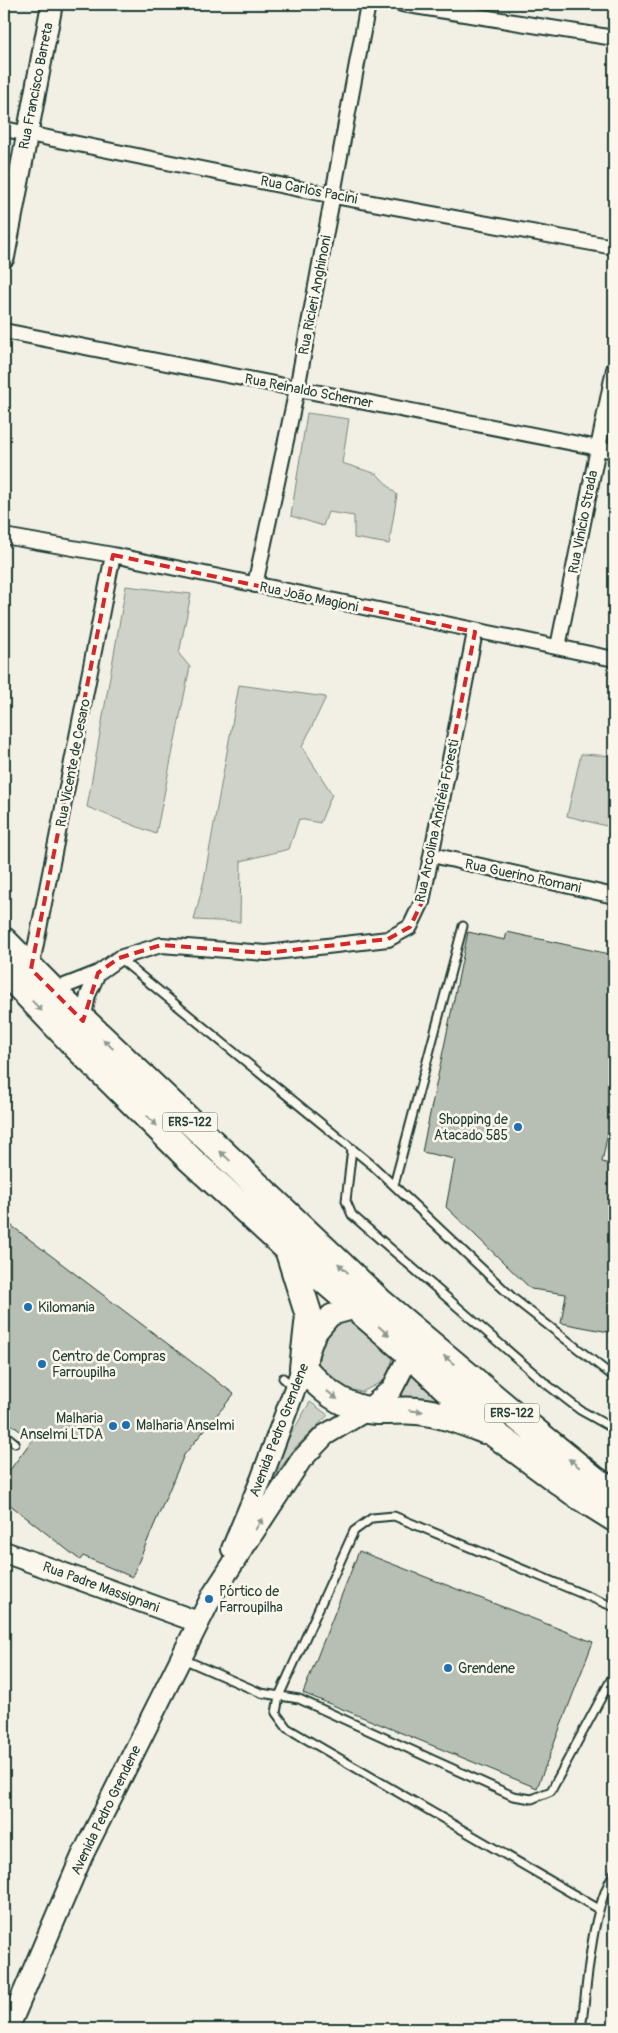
<svg xmlns="http://www.w3.org/2000/svg" width="618" height="2033" font-family="Pangolin,sans-serif">
<style>
.green{fill:#cfd2c8;stroke:#77887e}
.building{fill:#b7beb3;stroke:#1f3d34}
.lines{fill:none;stroke-linecap:round;stroke-linejoin:round}
.lane-casing{stroke:#1f3d34;stroke-width:11}
.street-casing{stroke:#1f3d34;stroke-width:18}
.secondary-casing{stroke:#1f3d34;stroke-width:24}
.highway-casing{stroke:#1f3d34;stroke-width:30}
.lane{stroke:#fbf7ec;stroke-width:7}
.street{stroke:#fbf7ec;stroke-width:14}
.secondary{stroke:#fbf7ec;stroke-width:20}
.highway{stroke:#fbf7ec;stroke-width:26}
.oneway{fill:#8d9a90}
.marked{fill:none;stroke:#d62828;stroke-width:4;stroke-dasharray:10 6;stroke-linejoin:round}
.poi-dot{fill:#1f6fb2;stroke:#fbf7ec;stroke-width:2}
.labels{text-anchor:middle;dominant-baseline:central;stroke-width:5;stroke-linejoin:round;paint-order:stroke}
.shield{fill:#fbf7ec;stroke:#61756b;stroke-width:1}
.shield-label{font-size:12px;font-weight:bold;fill:#1f3d34}
.street-label{font-size:14px;fill:#1f3d34;stroke:#fbf7ec}
.poi-label{font-size:14px;fill:#1f3d34;stroke:#fbf7ec;text-anchor:start}
</style>
<rect width="100%" height="100%" fill="#f2f0e5"/>
<filter id="ink" filterUnits="userSpaceOnUse"><feTurbulence type="fractalNoise" baseFrequency=".02" numOctaves="2"/><feDisplacementMap in="SourceGraphic" scale="10" xChannelSelector="R" yChannelSelector="G"/><feConvolveMatrix kernelMatrix="1 2 1 2 8 2 1 2 1" color-interpolation-filters="sRGB"/></filter>
<g filter="url(#ink)">
<!-- green -->
<path class="green" d="M307,413L349,419L342,463L377,474L397,495L389,544L354,538V516L328,512L323,526L291,516Z
M126,586L191,594L179,654L190,667L156,834L87,807Z
M239,685L326,697L302,747L332,794L320,823L299,819L289,849L241,861L240,922L194,920L204,880Z
M581,754L614,756V828L567,816Z
M352,1318L394,1356L385,1380L362,1392L333,1386L318,1367C321,1337 323,1329 352,1318Z
M414,1372L447,1403L420,1398H394L408,1384Z
M310,1402L328,1415L295,1448L266,1488L286,1443Z"/>
<!-- building -->
<path class="building" d="M468,932L505,940L507,932L614,955V1103L602,1162L614,1165V1333L561,1323L566,1294L531,1289L446,1207L455,1159L422,1152Z
M4,1220L234,1394L184,1455L132,1577L83,1556L80,1560L4,1500V1478L32,1440L4,1419Z
M359,1551L593,1642L537,1788L303,1693Z"/>
<g class="lines">
<!-- lane casing -->
<g class="lane-casing">
<path id="lane" d="M119,958L372,1165L513,1298L614,1377
M352,1148L346,1201L352,1215L545,1383L580,1410L614,1429
M394,1185L463,926
M283,1378L293,1387
M4,1434L15,1443
M183,1659L261,1693L299,1699L513,1796L532,1799L551,1791L614,1674
M599,1909L287,1728L276,1713L279,1696L354,1531L372,1518L394,1516L614,1607
M581,2029C588,1983 590,1913 614,1873"/>
</g>
<!-- street casing -->
<g class="street-casing">
<path id="street" d="M402,4L614,38
M4,129L334,196L614,247
M4,331L614,451
M4,536L113,555L614,659
M255,585L297,389L368,4
M558,647L614,369
M432,855L614,896
M31,969L113,555
M52,991L98,973L119,958L161,945L266,953L388,939L410,927L422,902L475,632
M83,1021L88,995L98,973"/>
</g>
<!-- secondary casing -->
<g class="secondary-casing">
<path id="secondary" d="M4,257L52,4
M232,1549L261,1480L315,1334L331,1315L367,1305
M4,1552L198,1622
M8,2029L82,1856L213,1594L301,1460L325,1435L367,1410L392,1389L410,1354L412,1341"/>
</g>
<!-- highway casing -->
<g class="highway-casing">
<path id="highway" d="M4,941L67,1005L379,1301L516,1416L595,1480L614,1491
M4,970L75,1045L190,1159L288,1249L410,1354L496,1435L579,1496L614,1518
M288,1249L309,1316L303,1368C321,1388 340,1405 367,1410C383,1413 401,1409 417,1411C441,1413 463,1422 484,1430"/>
</g>
<!-- lane -->
<use href="#lane" class="lane"/>
<!-- street -->
<use href="#street" class="street"/>
<!-- secondary -->
<use href="#secondary" class="secondary"/>
<!-- highway -->
<use href="#highway" class="highway"/>
</g>
<!-- one-way arrows -->
<defs><path id="oneway-solid" d="M-6-.8H1V-3.2L6.5 0L1 3.2V.8H-6Z" transform="scale(1.25)"/></defs>
<g class="oneway">
<use href="#oneway-solid" transform="translate(37 1006) rotate(46)"/>
<use href="#oneway-solid" transform="translate(108 1044) rotate(-137)"/>
<use href="#oneway-solid" transform="translate(152 1121) rotate(45)"/>
<use href="#oneway-solid" transform="translate(225 1156) rotate(-137)"/>
<use href="#oneway-solid" transform="translate(343 1268) rotate(-137)"/>
<use href="#oneway-solid" transform="translate(384 1331) rotate(41)"/>
<use href="#oneway-solid" transform="translate(449 1360) rotate(-140)"/>
<use href="#oneway-solid" transform="translate(332 1395) rotate(38)"/>
<use href="#oneway-solid" transform="translate(416 1411) rotate(6)"/>
<use href="#oneway-solid" transform="translate(574 1463) rotate(-141)"/>
<use href="#oneway-solid" transform="translate(259 1524) rotate(-57)"/>
</g>
</g>
<!-- marked area -->
<path class="marked" d="M113,555L475,632L422,902L410,927L388,939L266,953L161,945L119,958L98,973L83,1021L31,969Z"/>
<!-- markers -->
<g class="poi-dot">
<circle cx="518" cy="1127" r="5"/>
<circle cx="28" cy="1307" r="5"/>
<circle cx="42" cy="1364" r="5"/>
<circle cx="126" cy="1425" r="5"/>
<circle cx="113" cy="1426" r="5"/>
<circle cx="209" cy="1599" r="5"/>
<circle cx="448" cy="1668" r="5"/>
</g>
<g class="labels">
<!-- shield labels -->
<g class="shield">
<rect x="162.5" y="1112.5" width="55" height="19" rx="4"/>
<rect x="484.5" y="1403.5" width="55" height="19" rx="4"/>
</g>
<g class="shield-label">
<text x="190" y="1122">ERS-122</text>
<text x="512" y="1413">ERS-122</text>
</g>
<!-- street labels -->
<g class="street-label">
<text transform="translate(36 86) rotate(-79)">Rua Francisco Barreta</text>
<text transform="translate(309 190) rotate(11)">Rua Carlos Pacini</text>
<text transform="translate(315 295) rotate(-79)">Rua Ricieri Anghinoni</text>
<text transform="translate(309 391) rotate(11)">Rua Reinaldo Scherner</text>
<text transform="translate(583 522) rotate(-79)">Rua Vinicio Strada</text>
<text transform="translate(309 597) rotate(12)">Rua João Magioni</text>
<text transform="translate(73 763) rotate(-79)">Rua Vicente de Cesaro</text>
<text transform="translate(437 821) rotate(-78)">Rua Arcolina Andréia Foresti</text>
<text transform="translate(523 876) rotate(12)">Rua Guerino Romani</text>
<text transform="translate(279 1430) rotate(-69)">Avenida Pedro Grendene</text>
<text transform="translate(101 1587) rotate(20)">Rua Padre Massignani</text>
<text transform="translate(106 1810) rotate(-64)">Avenida Pedro Grendene</text>
</g>
<!-- poi labels -->
<g class="poi-label">
<text x="508" y="1119" text-anchor="end">Shopping de<tspan x="508" dy="16">Atacado 585</tspan></text>
<text x="38" y="1307">Kilomania</text>
<text x="52" y="1356">Centro de Compras<tspan x="52" dy="16">Farroupilha</tspan></text>
<text x="103" y="1418" text-anchor="end">Malharia<tspan x="103" dy="16">Anselmi LTDA</tspan></text>
<text x="136" y="1425">Malharia Anselmi</text>
<text x="219" y="1591">Pórtico de<tspan x="219" dy="16">Farroupilha</tspan></text>
<text x="458" y="1668">Grendene</text>
</g>
</g>
<!-- margin -->
<rect width="618" height="2033" fill="none" stroke="#fbf7ec" stroke-width="20"/>
<rect x="10" y="10" width="598" height="2013" fill="none" stroke="#1f3d34" stroke-width="2" filter="url(#ink)"/>
</svg>
